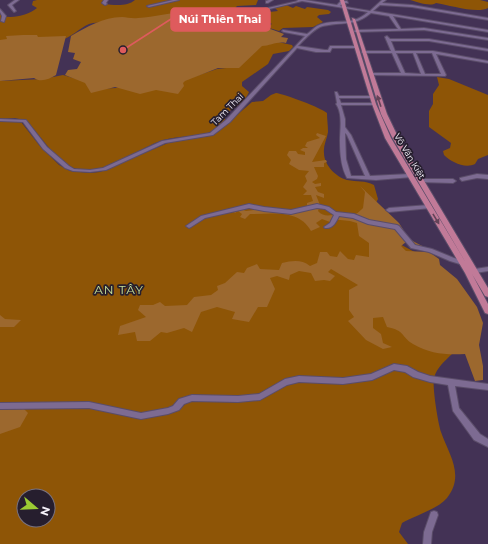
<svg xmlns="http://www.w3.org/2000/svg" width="488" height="544" font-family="Montserrat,sans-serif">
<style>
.green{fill:#8e5506;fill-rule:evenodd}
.forest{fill:#9c682e}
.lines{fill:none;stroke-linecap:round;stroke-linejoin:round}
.minor-casing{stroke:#5b4d69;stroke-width:2}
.major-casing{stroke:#5b4d69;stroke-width:2}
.minor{fill:#7d6b92;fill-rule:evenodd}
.major{fill:#c17a98;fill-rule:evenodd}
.oneway{fill:#644358}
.labels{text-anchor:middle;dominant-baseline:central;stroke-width:3.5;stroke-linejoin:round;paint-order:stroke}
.far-street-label{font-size:9px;fill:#f7f3fc;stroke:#261e2e}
.quarter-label{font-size:12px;letter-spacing:1px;fill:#c5e199;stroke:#261e2e}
.leader{fill:none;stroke:#de5b5d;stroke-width:1.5}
.callout-dot{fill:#de5b5d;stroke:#261e2e;stroke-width:1.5}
.callout{fill:#de5b5d;stroke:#de5b5d;stroke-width:1.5}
.callout-label{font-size:11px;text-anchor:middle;font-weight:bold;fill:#fff}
</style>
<rect width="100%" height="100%" fill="#433255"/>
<!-- green -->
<path class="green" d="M37,0H104L102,3L104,4C114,5 127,7 135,0H258L256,5L237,6L230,14L214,19L206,17L139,19L93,23C82,25 75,35 64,39L0,42V13L2,16C14,19 28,15 37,8L32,5L33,1Z
M410,0H480L488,2V8C477,14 449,5 436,3C430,7 417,2 410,0Z
M286,5L293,8L296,6L305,9L307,7L328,10L331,12L329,14L319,15L317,17L323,22L313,27L283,28L279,31L266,27L272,24L264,19L256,21L255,24L249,23V19L264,16V14L261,13L278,11L275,8Z
M273,41L292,45L293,47L289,51L273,54L268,64L242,82V86L249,92C245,103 233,107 225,115V120C220,125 216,130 208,133C194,137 178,136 163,140C136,149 107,176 77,169C59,165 39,134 27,121L15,118L0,119V81L43,79L63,75L87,82L97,89L116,88L132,83L190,78L217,69L226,68L260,45Z
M437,77L449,79L488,95V155L478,159L475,164C465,169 451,162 444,155L443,151L450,148L451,143L429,127V111L433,104V94L439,85Z
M276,93C284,94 322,108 327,113C327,119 328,126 328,132C327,139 323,146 324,153C324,165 336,177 347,180C357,182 365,180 374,185L378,199L372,210L396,242L422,256L452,354C445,361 437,367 434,378C432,386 438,423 441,432C449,455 465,475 447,498C438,509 414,516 402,523L399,532L408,544H0V121L21,122L39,145L59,165L70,171L90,173L100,172L168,143L214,135L252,102L263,101L271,95ZM24,496H48V520H24Z"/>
<!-- forest -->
<path class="forest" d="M232,8C238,8 239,10 244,12C251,13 257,13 263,16L247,20L249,24H257V21L263,20L270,24L265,27L284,34L281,37L288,38L286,43C277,41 270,46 262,46L239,68H218L185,81L183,83L184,86L178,94L156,90L140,94L115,87L91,93L85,83L65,75L68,70L77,69L81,62L73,59L75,53L68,52L71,36C87,27 103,17 122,17C127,17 132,19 138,18C156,17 173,11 192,12C203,13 210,19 222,18L216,13H222Z
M23,35H37L38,37L66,36L56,75C49,79 41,83 34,78L0,81V40L7,39L6,36Z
M317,133L326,136L312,162L326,160L327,162L324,163V167H314L318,176L317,179L312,182L315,184L321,183V186L315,187L318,192L324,194V198L316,195L320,205L318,211C324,218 331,215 339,214C343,214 348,216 352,215C356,215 360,211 363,208L365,192L360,186L399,223L409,239L424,247L410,245L406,242L401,246L406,251L429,252L439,259L440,265L457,279L477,307L483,323L479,345L483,366V380L475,381L465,354C446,355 430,354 413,344C400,336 406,331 387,327L383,317L373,318V328L381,334L383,343L392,347L383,349L366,340L348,321L354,317L349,310V290L358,285L331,269L328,272L335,276L330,281L324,280L315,281L311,273L299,271L290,275L289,280L277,276L270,278L275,289L267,307H258L249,322L232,319L235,312L217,307L201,312L192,332L184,328L167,333L161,332L150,341H137L135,332L118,335L120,326L146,317L138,310L140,305H153L160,302L165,306L187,305L194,297L211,295L218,290L217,286L225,283L237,272L244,273L247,268L257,264L260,269L279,270L282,263C292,261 301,259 310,266L317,263L320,252H327L330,256L337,257L340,251L348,259L354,260L356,255L369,257V243L359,236L357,223L350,221L331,219L330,222L322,219L316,223L320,227L311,231C299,209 272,214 250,214L245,219L240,217L242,214L238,211L235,213L232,210L236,207L246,211L269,208L292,211L307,208V203L313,201L311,195H303L307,191L303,187L307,181L305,176L309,171L299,170L289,164L291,160L287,155L289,151H296L298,154L305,155V152L300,150L303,148H308L305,146L307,142L320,138L316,135Z
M0,315L5,319L21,320L14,327H0Z
M20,405L28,413L20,427L0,434V406Z"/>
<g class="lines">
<!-- minor casing -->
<g class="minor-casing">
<path id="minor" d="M15,0H19L12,5L16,11L14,12L8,5Z
M104,0H108L106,3L107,4L105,5L102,3Z
M173,0H179L149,7L147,6Z
M269,0H273L268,3H266V1Z
M297,0H305L337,5L341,1H347L348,3H343L340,6L370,11L382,0H386L382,3L412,5L488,18V20L412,7L380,5L373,11L488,30V32L393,16L401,29L424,28L488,38V40L424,30L355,32L354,31L356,30L398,29L389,16L371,13C359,23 351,23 336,24C330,25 325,25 320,27C312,31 304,40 298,46L325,50H328L330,46H356L358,47L356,48H332L330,52H316L297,48L230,122L213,135L165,143L106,170L90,172L73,171L65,168L43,149L23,122L0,121V119L26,120L47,147L69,166L74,169L90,170L103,168L162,141L210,133L226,120L305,36L284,32L282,31L283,30L307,34C310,32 314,28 317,26C335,17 350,28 368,12L302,1L261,11L259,10L298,1Z
M0,9L6,16L4,22L1,21L2,16L0,12Z
M387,36L390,39H429L488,49V51L429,41H391L395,51H433L488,61V63L436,54L446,75L445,76L370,75V73H401L392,53H363L361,52L363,51H391L385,37ZM396,53H413L421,74L405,73ZM416,53H432L441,74H425Z
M335,92H337L339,96H371L373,97L371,98H339L341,103H374L376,104L374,105H341L345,119V127L351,135L370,176L410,174L412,176V177L376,180L347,178C341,167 340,154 340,141C340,129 343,114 336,104L337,103ZM345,133L347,135L365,176H351L346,159Z
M477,174L488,175V179L477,178L462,181L460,179V178Z
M421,179H453L456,181L453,183L419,182V180Z
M249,204L264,207L291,210L317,204L329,207L336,212L354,214L369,220L397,225L399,226L415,245L432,249L454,258L465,261L466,263L463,265L450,261L429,252L411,248L395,229L368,224L353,218L339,216C336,222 333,229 325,228L324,227L330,223L334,215L325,209L317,208L291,214L264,211L249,208L205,218L191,227L189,228L186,226L201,216Z
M429,205L431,206L432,207L431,208L389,212L386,210L389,208Z
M488,267V271L475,273L472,271L475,269Z
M394,364L407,366L418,372L430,376L488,384V390L455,386L459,408L480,434L488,439V447L474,440L453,411L448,385L430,382L413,377L405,372L394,370L372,380L343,384L299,382L287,385L260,400L238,402L192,401L184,404L179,410L168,414L141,419L89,408L0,409V403L89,402L141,413L168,408L173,406L179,399L192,395L238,396L259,394L285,379L299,376L343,378L371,374Z
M434,511L437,512L438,515L432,532L431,544H423L424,532L431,512Z"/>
</g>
<!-- major casing -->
<g class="major-casing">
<path id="major" d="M340,0H344L376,104L391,138L466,263L392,137L381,114L352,18L355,19L387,114L398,137L488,288V297L485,296L472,274L488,304V314L485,313L465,273L385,138L372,104Z"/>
</g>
<!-- minor -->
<use href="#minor" class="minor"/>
<!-- major -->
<use href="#major" class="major"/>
</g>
<!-- one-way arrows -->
<defs><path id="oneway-solid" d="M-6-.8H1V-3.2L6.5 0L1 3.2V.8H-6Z"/></defs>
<g class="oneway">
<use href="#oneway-solid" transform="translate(379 101) rotate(-109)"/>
<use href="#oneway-solid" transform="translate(436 219) rotate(59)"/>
</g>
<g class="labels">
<!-- far-street labels -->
<g class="far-street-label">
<text transform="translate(227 109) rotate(-45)">Tam Thai</text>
<text transform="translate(410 156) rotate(59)">Võ Văn Kiệt</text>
</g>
<!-- quarter labels -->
<g class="quarter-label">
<text x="119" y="289">AN TÂY</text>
</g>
</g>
<!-- callouts -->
<path class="leader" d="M123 50L171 19"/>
<circle class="callout-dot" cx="123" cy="50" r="4"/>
<rect class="callout" x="171" y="8" width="99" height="23" rx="4"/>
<g class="callout-label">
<text x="220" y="23">Núi Thiên Thai</text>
</g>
<!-- north arrow -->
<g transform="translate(36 508) rotate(109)"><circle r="19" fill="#261e2e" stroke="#7a7380"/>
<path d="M0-3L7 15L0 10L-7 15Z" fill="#9bcb33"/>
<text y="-6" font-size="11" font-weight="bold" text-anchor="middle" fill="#f7f3fc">N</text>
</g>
</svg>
